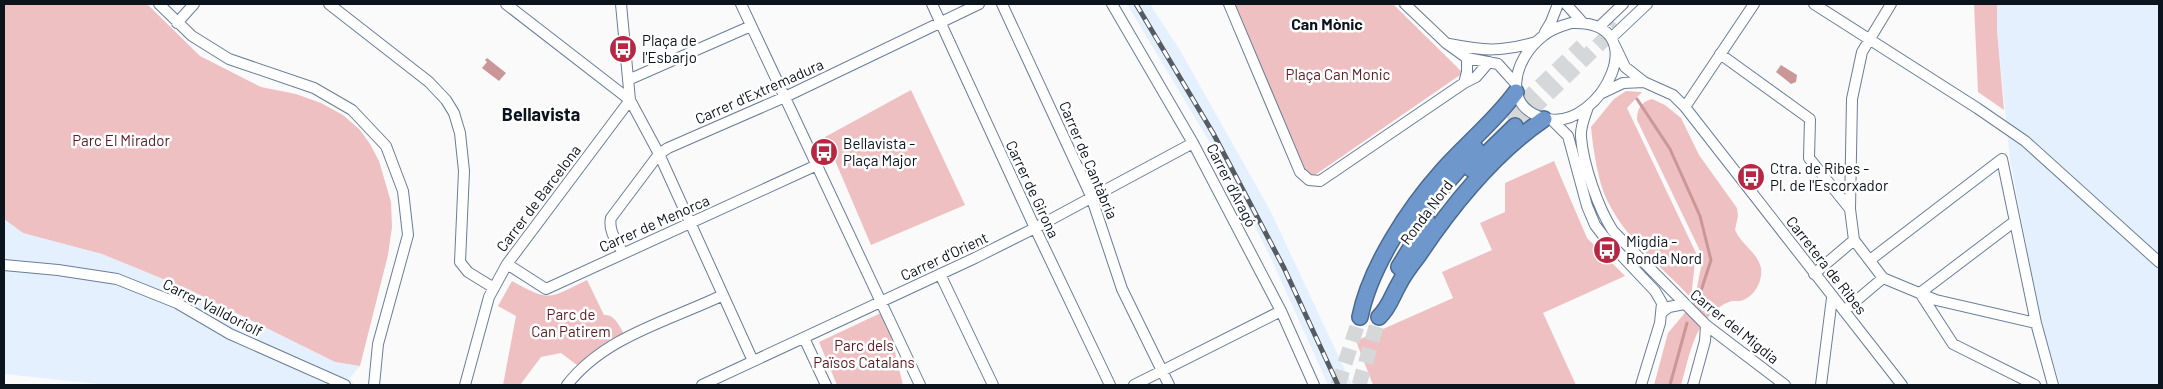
<svg xmlns="http://www.w3.org/2000/svg" width="2163" height="389" font-family="Barlow,sans-serif">
<style>
.built{fill:#e5f0ff}
.green{fill:#efc0c2}
.water{fill:#ca9698}
.lines{fill:none;stroke-linecap:round;stroke-linejoin:round}
.stream{stroke:#ca9698;stroke-width:3}
.highway-tunnel{stroke:#d6d7d9;stroke-width:15;stroke-dasharray:15 8;stroke-linecap:butt}
.minor-casing{stroke:#687e99;stroke-width:12}
.highway-casing{stroke:#4b698f;stroke-width:18}
.minor{stroke:#fff;stroke-width:10}
.highway{stroke:#6e98cc;stroke-width:15}
.rail-casing{stroke:#555b62;stroke-width:5}
.rail{stroke:#fff;stroke-width:3;stroke-dasharray:9;stroke-linecap:butt}
.labels{text-anchor:middle;dominant-baseline:central;stroke-width:5;stroke-linejoin:round;paint-order:stroke}
.poi-label{font-size:15px;fill:#0b131d;stroke:#fff;text-anchor:start}
.park-label{font-size:15px;fill:#5a1c24;stroke:#fff}
.street-label{font-size:15px;fill:#0b131d;stroke:#fff}
.neighbourhood-label{font-size:16px;font-weight:bold;fill:#0b131d;stroke:#fff}
.quarter-label{font-size:18px;font-weight:bold;fill:#0b131d;stroke:#fff}
</style>
<rect width="100%" height="100%" fill="#fafafa"/>
<!-- built -->
<path class="built" d="M1127,4H1150L1181,52L1271,212L1352,385H1328L1270,256L1219,158Z
M1997,4H2159V385H2060L2040,317L2010,160L1997,30Z
M4,219L23,233L102,254L190,290L335,362L360,366L349,379L355,385H108L4,374Z"/>
<!-- green -->
<path class="green" d="M4,4H147L200,56L261,87L296,94L321,103L343,115L360,130L370,144L379,161L391,202L392,227L388,255L360,366L335,362L190,290L102,254L23,233L4,219Z
M1231,4H1393L1463,73L1312,177L1304,169Z
M1974,4H1997V30L2004,110L1978,92Z
M911,90L965,205L871,245L825,137Z
M1626,91L1642,92L1627,108L1696,253L1691,298C1663,268 1626,239 1608,202C1598,183 1593,148 1591,127L1614,99Z
M1652,99L1665,105L1681,118L1699,155L1737,208L1738,216L1735,230C1741,244 1758,253 1761,268C1763,281 1754,298 1740,301C1737,302 1733,300 1729,302C1723,304 1714,310 1710,315C1692,333 1688,362 1681,385H1654L1668,333L1694,302L1703,257L1637,120C1637,109 1641,102 1652,99Z
M1554,161L1587,238L1625,276L1543,313L1576,385H1373L1356,341L1453,298L1442,272L1492,250L1480,223L1505,212V183Z
M587,280L604,315C615,314 620,327 625,336L577,365L561,353L541,357L520,385H503L516,316L498,306L512,281C551,303 549,298 587,280Z
M885,311L903,385H837L819,342Z"/>
<!-- water -->
<path class="water" d="M487,58L506,73L499,81L482,68L487,62L485,60Z
M1781,65L1797,75L1796,82L1791,84L1776,72Z"/>
<g class="lines">
<!-- stream -->
<path class="stream" d="M1637,99L1670,149L1700,216L1711,260L1697,303
M1670,385L1687,323"/>
<!-- highway-tunnel -->
<path class="highway-tunnel" d="M1507,118L1582,46
M1515,126L1618,26
M1338,385L1360,317
M1359,385L1379,317"/>
<!-- minor casing -->
<g class="minor-casing">
<path id="minor" d="M159,4L192,36L229,59L314,88L352,110L386,146L403,191L408,235L378,344L374,385
M329,4L429,82L446,100L454,113L460,133L464,171L460,262L468,272L494,288
M506,4L630,100
M621,4L630,100L659,154L753,361
M741,4L920,385
M932,4L1035,228L1110,385
M1002,4L1091,196L1122,289L1169,385
M1112,4L1193,143L1281,311L1314,385
M1229,4L1300,172L1309,180L1320,181L1464,83L1476,77L1489,62
M1405,4L1446,43L1467,58L1498,64L1516,84
M1566,4L1583,23
M1814,4L1977,108L2025,141L2159,262
M177,23L194,4
M1571,23C1657,19 1601,130 1548,119C1500,109 1513,59 1543,36C1551,29 1561,26 1571,23Z
M1600,26L1623,4
M1545,32L1551,22L1558,4
M1611,38L1647,4
M1449,44C1485,51 1501,52 1536,42
M1615,46L1625,67L1644,82L1673,95L1685,107L1902,385
M1720,54L1810,119L1809,158L1850,209
M628,80L751,26
M1464,83L1467,72V58
M1602,93L1623,83L1644,82
M1588,107C1585,116 1580,127 1581,137C1583,164 1598,208 1613,231L1706,325L1785,385
M1685,107L1754,4
M1552,120L1568,136L1587,206L1595,225L1605,238L1655,291L1662,303L1660,323L1641,385
M623,253C617,242 608,231 611,218L659,154L668,148L785,97L979,4
M1870,260L2002,159L2036,323L2053,385
M507,264L546,289L817,165
M4,265L58,270L117,279L177,303L230,334L345,385
M940,274L993,385
M1814,274L1854,240
M1883,278L1936,300L2036,323
M1920,293L1953,344L2035,385
M1920,293L2015,221
M1844,311L1883,278L1854,240L1850,209L1852,99L1862,52L1891,4
M1661,313L1669,307L1684,304
M804,338L826,385
M465,385L489,297L507,264L630,100
M567,385C605,336 669,321 723,295
M702,385L975,258L1035,228L1193,143
M1134,385L1281,311
M1693,385L1705,341L1706,325
M1821,385L1832,298"/>
</g>
<!-- highway casing -->
<g class="highway-casing">
<path id="highway" d="M1471,169L1515,126
M1412,228L1442,188L1476,149
M1399,267L1427,221
M1360,317C1370,267 1409,208 1443,170C1467,143 1495,121 1516,92
M1379,317C1389,308 1392,296 1399,284C1404,274 1411,265 1418,256C1452,205 1493,154 1544,119"/>
</g>
<!-- minor -->
<use href="#minor" class="minor"/>
<!-- highway -->
<use href="#highway" class="highway"/>
<!-- rail casing -->
<g class="rail-casing">
<path id="rail" d="M1136,4L1213,133L1284,268L1338,385"/>
</g>
<!-- rail -->
<use href="#rail" class="rail"/>
</g>
<!-- icons -->
<defs>
<g id="bus-disc" transform="scale(1.4375)"><circle r="9.5" fill="#b72642" stroke="#fff"/><path d="M-5-6H5V4H4V6H2V4H-2V6H-4V4H-5ZM-3.5-4V0h7V-4ZM-3.5 1.2v1.5H-2V1.2ZM2 1.2v1.5H3.5V1.2Z" fill="#fff"/></g>
</defs>
<g fill-rule="evenodd">
<use href="#bus-disc" x="623" y="49"/>
<use href="#bus-disc" x="824" y="152"/>
<use href="#bus-disc" x="1751" y="177"/>
<use href="#bus-disc" x="1607" y="250"/>
</g>
<g class="labels">
<!-- poi labels -->
<g class="poi-label">
<text x="642" y="40">Plaça de<tspan x="642" dy="17">l'Esbarjo</tspan></text>
<text x="843" y="143">Bellavista -<tspan x="843" dy="17">Plaça Major</tspan></text>
<text x="1770" y="168">Ctra. de Ribes -<tspan x="1770" dy="17">Pl. de l'Escorxador</tspan></text>
<text x="1626" y="241">Migdia -<tspan x="1626" dy="17">Ronda Nord</tspan></text>
</g>
<!-- park labels -->
<g class="park-label">
<text x="1338" y="74">Plaça Can Monic</text>
<text x="121" y="140">Parc El Mirador</text>
<text x="571" y="314">Parc de<tspan x="571" dy="17">Can Patirem</tspan></text>
<text x="864" y="345">Parc dels<tspan x="864" dy="17">Països Catalans</tspan></text>
</g>
<!-- street labels -->
<g class="street-label">
<text transform="translate(759 91) rotate(-24)">Carrer d'Extremadura</text>
<text transform="translate(1089 160) rotate(67)">Carrer de Cantàbria</text>
<text transform="translate(1232 185) rotate(63)">Carrer d'Aragó</text>
<text transform="translate(1033 189) rotate(65)">Carrer de Girona</text>
<text transform="translate(538 198) rotate(-53)">Carrer de Barcelona</text>
<text transform="translate(1426 212) rotate(-53)">Ronda Nord</text>
<text transform="translate(654 223) rotate(-24)">Carrer de Menorca</text>
<text transform="translate(944 256) rotate(-25)">Carrer d'Orient</text>
<text transform="translate(1827 265) rotate(52)">Carretera de Ribes</text>
<text transform="translate(213 307) rotate(27)">Carrer Valldoriolf</text>
<text transform="translate(1735 326) rotate(39)">Carrer del Migdia</text>
</g>
<!-- neighbourhood labels -->
<g class="neighbourhood-label">
<text x="1327" y="23">Can Mònic</text>
</g>
<!-- quarter labels -->
<g class="quarter-label">
<text x="541" y="114">Bellavista</text>
</g>
</g>
<!-- border -->
<rect width="2163" height="389" fill="none" stroke="#0b131d" stroke-width="10"/>
</svg>
